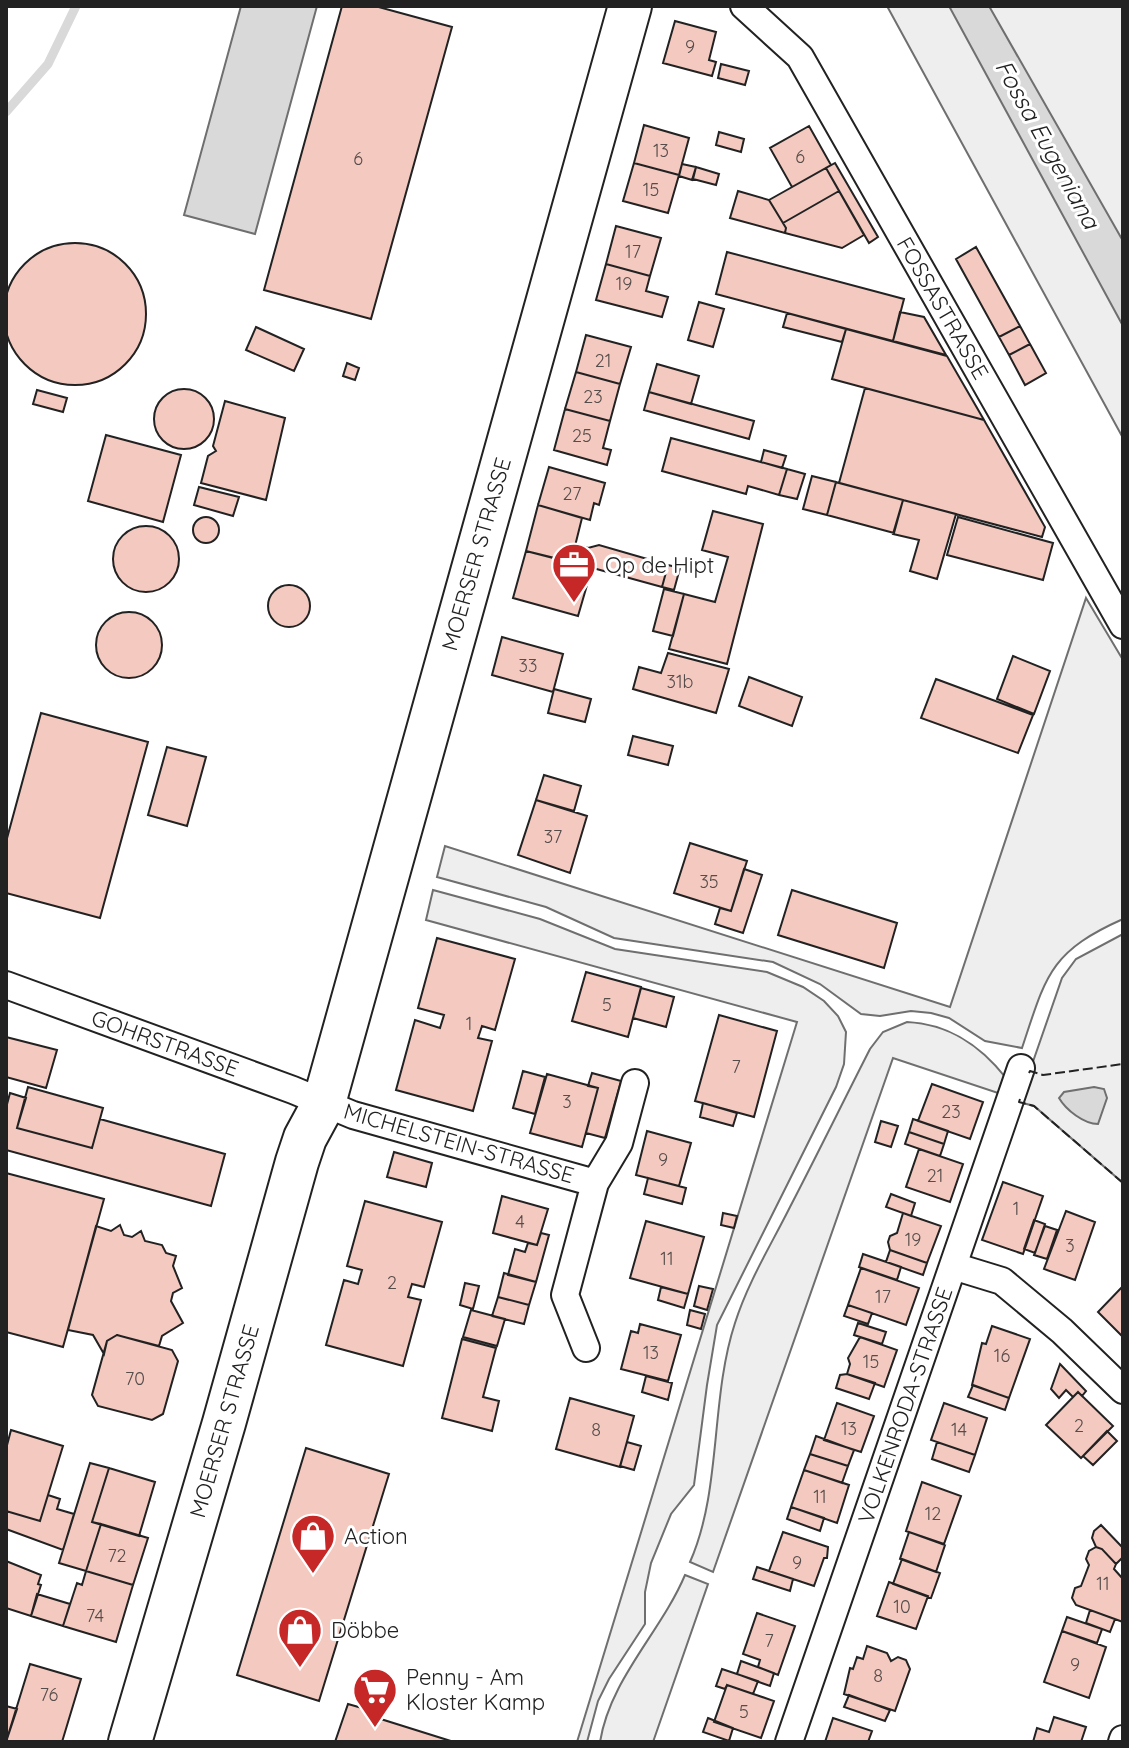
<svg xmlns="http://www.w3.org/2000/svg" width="1129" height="1748" font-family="Quicksand,sans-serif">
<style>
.green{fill:#eee;stroke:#6f6f6f;stroke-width:2}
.water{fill:#d9d9d9;stroke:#6f6f6f;stroke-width:2}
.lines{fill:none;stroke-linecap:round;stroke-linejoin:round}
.stream{stroke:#d9d9d9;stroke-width:9}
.building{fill:#f3c9c0;stroke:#222;stroke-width:2}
.minor-casing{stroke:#222;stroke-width:30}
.primary-casing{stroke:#222;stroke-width:46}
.minor{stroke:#fff;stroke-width:26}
.primary{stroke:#fff;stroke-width:42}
.fence{stroke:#222;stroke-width:2;stroke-dasharray:10 4;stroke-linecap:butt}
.labels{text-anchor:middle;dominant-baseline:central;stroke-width:6;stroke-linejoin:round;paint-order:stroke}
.number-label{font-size:18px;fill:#564c4a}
.street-label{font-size:22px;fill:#222;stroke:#fff}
.poi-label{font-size:22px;fill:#222;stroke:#fff;text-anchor:start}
.water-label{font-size:24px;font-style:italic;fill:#222;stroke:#fff}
</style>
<rect width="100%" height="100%" fill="#fff"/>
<!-- green -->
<path class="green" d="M887,6H1123V438Z
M1086,598L1123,660V919C1049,952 1046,976 1022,1048L985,1041L949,1018L931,1013L911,1011L880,1016L861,1014L820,984L773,962L614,938L546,907L437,877L445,846L950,1007Z
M433,890L540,919L615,949L767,972L803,987L824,1001L838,1016L846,1032L844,1064L836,1087L717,1325L707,1385L694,1485L671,1514L651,1563L645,1592V1624L609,1679L598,1701L587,1742H577L797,1022L426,920Z
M1123,934V1183L1034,1106L1019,1102L1062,978L1076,959Z
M907,1022C949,1024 980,1045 1006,1078L1001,1094L893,1058L713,1572L690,1562C722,1490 710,1399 735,1323C748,1282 771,1245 790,1207C817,1155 843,1102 870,1049L883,1032Z
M685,1575L708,1584L653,1742H600C610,1679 661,1632 685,1575Z"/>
<!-- water -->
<path class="water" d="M241,6H317L255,234L184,215Z
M949,6H989L1123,241V326Z
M1094,1087L1104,1089L1107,1098L1098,1124C1084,1124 1066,1110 1059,1098L1064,1092Z"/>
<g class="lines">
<!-- stream -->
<path class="stream" d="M6,112L48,64L76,6"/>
</g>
<!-- building -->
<path class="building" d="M342,6H375L452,27L371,319L264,290Z
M675,21L716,32L709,60L716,62L712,76L663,63Z
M721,64L749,71L745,85L718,78Z
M644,125L689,138L679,175L634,163Z
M809,126L831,165L792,187L770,148Z
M719,132L744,139L741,152L716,145Z
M634,163L679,175L668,213L623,201Z
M835,163L878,237L869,243L826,168Z
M682,164L696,167L692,180L679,176Z
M696,167L719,174L716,185L693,179Z
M826,168L839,191L783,223L769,200Z
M738,191L769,200L786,228L785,233L730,218Z
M839,191L864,235L842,248L785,233L786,228L783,223Z
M616,226L661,238L650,276L606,264Z
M4 314a71 71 0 1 1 142 0a71 71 0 1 1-142 0Z
M976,247L1020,326L999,337L956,259Z
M727,252L904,299L893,341L716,294Z
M606,264L650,276L646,291L668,297L662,317L596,300Z
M699,302L724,309L713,347L688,340Z
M900,312L924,317L946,355L893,341Z
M787,313L846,329L842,342L783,327Z
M1020,326L1030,344L1009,355L999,337Z
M256,327L304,349L294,371L246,350Z
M846,329L947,356L984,420L832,379Z
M586,335L631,347L620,384L576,372Z
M1030,344L1046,373L1025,385L1009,355Z
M347,363L359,368L355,380L343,376Z
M657,364L699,376L691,404L649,392Z
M576,372L620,384L610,421L565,409Z
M865,388L984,420L1045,527L1042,537L839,483Z
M154 419a30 30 0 1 1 60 0a30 30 0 1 1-60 0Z
M37,390L67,398L63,412L33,404Z
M649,392L754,421L749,439L644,410Z
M225,401L285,418L266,500L201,483L208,456L216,451L213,446Z
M565,409L610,421L603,448L611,450L607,465L554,450Z
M106,435L181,455L163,522L88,501Z
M671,438L787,469L779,495L748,486L746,494L662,471Z
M764,450L786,456L782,468L761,462Z
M549,467L605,483L599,505L594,503L590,520L538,505Z
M787,469L805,474L797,499L779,495Z
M812,476L836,482L827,515L803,509Z
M836,482L903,500L894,533L827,515Z
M199,487L239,497L233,516L194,505Z
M903,500L956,514L937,579L910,571L919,540L893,534Z
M538,505L582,518L571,562L526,551Z
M713,511L763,524L727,664L669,649L684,594L715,602L728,557L702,550Z
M193 530a13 13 0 1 1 26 0a13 13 0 1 1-26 0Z
M958,517L1053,543L1043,580L947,555Z
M113 559a33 33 0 1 1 66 0a33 33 0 1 1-66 0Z
M576,544L588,548L599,545L668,565L662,587L571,562Z
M526,551L592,568L578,616L513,598Z
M668,565L680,568L674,590L662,587Z
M268 606a21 21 0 1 1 42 0a21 21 0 1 1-42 0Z
M664,589L684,594L673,636L653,631Z
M96 645a33 33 0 1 1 66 0a33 33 0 1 1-66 0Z
M502,637L563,654L553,692L492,675Z
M668,653L729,669L716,713L633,689L639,667L661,673Z
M1013,656L1050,671L1034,714L997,699Z
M749,677L802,697L792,726L739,706Z
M936,679L1033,715L1018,753L921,718Z
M554,689L591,699L585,722L548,713Z
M41,713L148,742L100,918L6,893V842Z
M633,736L673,746L668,765L628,755Z
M167,747L206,757L187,826L148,815Z
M544,775L581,786L574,811L536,800Z
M536,800L587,816L570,873L518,855Z
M690,843L747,861L731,911L674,893Z
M744,869L762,875L743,933L715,924L720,908L731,911Z
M792,890L897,923L884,968L778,935Z
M437,938L515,959L495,1030L482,1026L478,1038L492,1041L473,1111L396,1090L415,1020L440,1028L444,1015L418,1008Z
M586,972L641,987L628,1037L572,1021Z
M641,988L674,997L666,1027L633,1018Z
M719,1015L777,1031L754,1117L695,1101Z
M6,1037L57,1050L46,1088L6,1077Z
M523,1071L545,1077L535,1114L513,1108Z
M592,1073L621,1081L605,1138L586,1133L598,1088L588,1086Z
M547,1074L598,1088L582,1147L530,1133Z
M932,1084L983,1102L970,1139L918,1121Z
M28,1087L103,1108L92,1148L17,1128Z
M10,1093L26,1098L17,1128L92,1148L100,1119L225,1154L211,1206L6,1150V1108Z
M703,1103L737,1113L733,1126L700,1117Z
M913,1119L948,1131L944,1144L909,1132Z
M881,1121L898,1126L891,1147L875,1142Z
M647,1131L691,1143L679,1186L636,1175Z
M909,1132L944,1144L940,1156L905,1144Z
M919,1149L963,1164L950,1202L906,1187Z
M394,1152L432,1163L426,1187L387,1177Z
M6,1173L104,1199L63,1347L6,1332Z
M648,1178L686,1188L682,1204L644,1194Z
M1003,1182L1043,1196L1023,1254L982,1240Z
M891,1194L915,1203L911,1216L886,1207Z
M502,1196L548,1209L537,1245L493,1233Z
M365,1201L442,1222L424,1287L412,1284L408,1297L421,1300L403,1366L326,1345L344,1280L358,1284L362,1270L347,1266Z
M1066,1211L1095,1222L1075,1280L1044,1269Z
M723,1213L737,1216L734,1228L721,1225Z
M903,1213L941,1226L927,1263L890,1250L888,1242L890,1236L897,1233Z
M1034,1220L1045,1224L1035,1253L1024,1249Z
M646,1221L704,1237L688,1294L630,1278Z
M120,1225L124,1235L132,1237L141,1231L145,1241L162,1245L166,1253L176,1256L173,1266L182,1288L173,1293L171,1301L183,1323L162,1336L159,1346L117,1335L107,1341L104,1354L93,1335L68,1330L96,1226L111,1231Z
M1045,1226L1057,1230L1047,1259L1034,1255Z
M541,1233L549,1235L536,1282L508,1275L515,1249L525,1252L528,1243L537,1245Z
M890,1250L927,1263L923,1275L886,1262Z
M863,1254L901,1267L897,1280L859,1267Z
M861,1268L919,1288L906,1325L848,1305Z
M504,1273L536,1282L529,1305L498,1297Z
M465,1283L479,1286L473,1309L460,1305Z
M699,1286L713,1289L707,1310L694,1306Z
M1123,1286V1337L1098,1312Z
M661,1287L688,1294L684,1308L658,1300Z
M498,1297L529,1305L524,1324L492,1316Z
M848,1305L872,1313L868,1324L844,1316Z
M471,1310L505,1319L497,1346L463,1337Z
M690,1310L705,1314L701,1329L687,1325Z
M858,1323L886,1332L882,1344L854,1335Z
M640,1324L681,1335L668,1381L621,1369L631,1331L638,1333Z
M992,1326L1030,1339L1009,1398L972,1385L982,1343L986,1344Z
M117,1335L172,1350L178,1361L163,1414L152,1420L98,1406L92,1395L107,1341Z
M860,1337L897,1350L884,1387L847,1374L850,1364L848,1358Z
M462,1339L496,1348L483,1397L499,1401L492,1431L442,1418Z
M1060,1364L1086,1391L1082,1396L1078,1392L1073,1397L1066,1390L1059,1398L1051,1389Z
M847,1374L875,1383L869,1399L836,1388L840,1375Z
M646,1376L672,1383L668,1400L642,1392Z
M973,1385L1009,1398L1005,1410L968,1397Z
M1078,1392L1113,1426L1081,1458L1046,1425Z
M570,1398L634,1416L620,1467L556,1449Z
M837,1403L874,1416L861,1452L824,1440Z
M944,1403L987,1418L975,1455L931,1440Z
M11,1430L63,1446L40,1521L6,1511V1449Z
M1107,1431L1117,1441L1093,1465L1083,1456Z
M816,1436L854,1450L848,1466L810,1454Z
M627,1442L641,1446L634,1470L620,1466Z
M937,1442L975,1455L969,1472L932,1459Z
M306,1448L389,1474L319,1701L237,1675Z
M810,1454L848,1466L842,1483L804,1470Z
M90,1463L109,1468L92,1522L101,1524L86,1571L59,1563Z
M109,1468L155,1482L139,1536L92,1522Z
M804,1470L849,1485L837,1523L791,1507Z
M922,1482L961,1496L944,1544L906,1531Z
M48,1495L60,1499L57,1509L74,1514L63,1550L6,1529V1511L40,1521Z
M791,1507L824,1518L820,1531L787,1519Z
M101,1524L148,1538L133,1585L86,1571Z
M1101,1525L1123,1548V1557L1116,1564L1102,1549L1096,1547L1092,1538L1094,1531Z
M783,1532L828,1547L827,1558H824L814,1586L769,1571Z
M909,1532L945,1545L936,1572L900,1559Z
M1096,1547L1102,1549L1116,1564L1114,1569L1123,1579V1622L1076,1605L1072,1598L1075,1588L1081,1586L1089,1565L1086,1559L1089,1551Z
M902,1559L940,1573L931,1598L893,1584Z
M6,1561L41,1575L38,1584L41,1585L31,1616L6,1608Z
M757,1567L793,1579L790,1591L753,1579Z
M86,1571L133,1585L116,1642L63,1626L77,1583L82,1585Z
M889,1582L928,1596L916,1629L877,1616Z
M37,1594L70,1604L63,1626L31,1616Z
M1090,1610L1115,1619L1110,1632L1086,1623Z
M757,1613L795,1626L778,1675L758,1667L760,1660L743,1654Z
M1067,1617L1102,1629L1097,1643L1062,1631Z
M1062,1631L1106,1647L1089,1698L1044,1682Z
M867,1646L887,1653L891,1661L898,1657L906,1660L910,1669L895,1711L844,1694L850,1668L853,1669L857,1657L863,1659Z
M741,1661L774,1673L770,1686L737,1674Z
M30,1664L81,1679L62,1742H6Z
M722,1669L758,1681L753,1694L727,1685L725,1689L716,1686Z
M727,1685L774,1701L761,1738L714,1722Z
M849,1695L890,1710L885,1721L844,1707Z
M348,1704L369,1710L368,1715L454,1742H335Z
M6,1706L17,1709L6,1742Z
M1054,1717L1086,1727L1081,1742H1033L1037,1728L1049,1732Z
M708,1718L733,1728L729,1741L703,1732Z
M833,1718L872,1731L868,1742H825Z"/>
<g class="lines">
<!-- minor casing -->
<g class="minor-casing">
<path id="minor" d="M744,6L800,57L1123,625
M6,985L293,1090L353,1115L595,1183
M953,1266L1002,1281L1062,1331L1123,1390
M586,1348L565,1295L595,1183L619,1143L635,1083
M789,1742L1021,1068
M1122,1742L1123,1739"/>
</g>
<!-- primary casing -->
<g class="primary-casing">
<path id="primary" d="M130,1742L224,1423L297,1162L305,1138L324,1103L630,6"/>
</g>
<!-- minor -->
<use href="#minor" class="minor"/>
<!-- primary -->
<use href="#primary" class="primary"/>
<!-- fence -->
<path class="fence" d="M1029,1073L1030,1071L1043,1075L1123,1064
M1020,1099L1019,1102L1034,1106L1123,1183"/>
</g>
<!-- icons -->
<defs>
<g id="office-pin" transform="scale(2.3)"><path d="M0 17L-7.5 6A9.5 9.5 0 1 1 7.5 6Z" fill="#c62828" stroke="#fff"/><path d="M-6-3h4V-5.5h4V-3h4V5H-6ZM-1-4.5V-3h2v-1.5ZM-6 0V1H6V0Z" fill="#fff"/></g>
<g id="shop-pin" transform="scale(2.3)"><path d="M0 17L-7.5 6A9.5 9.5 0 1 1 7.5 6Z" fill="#c62828" stroke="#fff"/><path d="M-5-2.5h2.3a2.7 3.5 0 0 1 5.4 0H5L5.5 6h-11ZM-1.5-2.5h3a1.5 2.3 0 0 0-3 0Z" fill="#fff"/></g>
<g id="supermarket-pin" transform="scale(2.3)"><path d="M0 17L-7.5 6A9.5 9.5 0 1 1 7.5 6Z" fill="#c62828" stroke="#fff"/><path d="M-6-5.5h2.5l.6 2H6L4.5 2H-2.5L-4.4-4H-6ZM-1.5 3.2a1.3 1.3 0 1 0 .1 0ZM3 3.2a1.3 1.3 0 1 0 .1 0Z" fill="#fff"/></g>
</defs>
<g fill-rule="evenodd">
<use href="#office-pin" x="574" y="565"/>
<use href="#shop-pin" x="313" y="1536"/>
<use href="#shop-pin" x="300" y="1630"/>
<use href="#supermarket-pin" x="375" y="1690"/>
</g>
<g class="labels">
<!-- number labels -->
<g class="number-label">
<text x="690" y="46">9</text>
<text x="661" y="150">13</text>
<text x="800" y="156">6</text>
<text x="358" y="158">6</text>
<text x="651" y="189">15</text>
<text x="633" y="251">17</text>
<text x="624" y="283">19</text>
<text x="603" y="360">21</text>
<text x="593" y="396">23</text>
<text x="582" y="435">25</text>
<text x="572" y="493">27</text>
<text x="528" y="665">33</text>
<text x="680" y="681">31b</text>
<text x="553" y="836">37</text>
<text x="709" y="881">35</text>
<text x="607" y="1004">5</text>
<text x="469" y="1023">1</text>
<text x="736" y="1066">7</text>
<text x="567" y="1101">3</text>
<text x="951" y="1111">23</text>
<text x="663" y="1159">9</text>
<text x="935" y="1175">21</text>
<text x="1016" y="1208">1</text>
<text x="520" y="1221">4</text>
<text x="913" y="1239">19</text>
<text x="1070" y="1245">3</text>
<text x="667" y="1258">11</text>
<text x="392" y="1282">2</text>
<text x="883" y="1296">17</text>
<text x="651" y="1352">13</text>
<text x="1002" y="1355">16</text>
<text x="871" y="1361">15</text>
<text x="135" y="1378">70</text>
<text x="1079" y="1425">2</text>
<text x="849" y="1428">13</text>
<text x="596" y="1429">8</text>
<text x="959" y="1429">14</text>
<text x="820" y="1496">11</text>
<text x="933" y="1513">12</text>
<text x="117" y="1555">72</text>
<text x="797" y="1562">9</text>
<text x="1103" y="1583">11</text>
<text x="902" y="1606">10</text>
<text x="95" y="1615">74</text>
<text x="769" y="1640">7</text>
<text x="1075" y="1664">9</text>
<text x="878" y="1675">8</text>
<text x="49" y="1694">76</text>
<text x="744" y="1711">5</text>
</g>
<!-- street labels -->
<g class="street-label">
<text transform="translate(943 308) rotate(60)">FOSSASTRASSE</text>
<text transform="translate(476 554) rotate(-74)">MOERSER STRASSE</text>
<text transform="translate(165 1043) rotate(20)">GOHRSTRASSE</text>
<text transform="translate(459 1143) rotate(16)">MICHELSTEIN-STRASSE</text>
<text transform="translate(905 1405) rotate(-71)">VOLKENRODA-STRASSE</text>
<text transform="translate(224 1421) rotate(-74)">MOERSER STRASSE</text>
</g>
<!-- poi labels -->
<g class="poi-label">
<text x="605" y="565">Op de Hipt</text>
<text x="344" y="1536">Action</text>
<text x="331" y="1630">Döbbe</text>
<text x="406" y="1677">Penny - Am<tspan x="406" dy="25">Kloster Kamp</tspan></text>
</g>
<!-- water labels -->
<g class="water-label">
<text transform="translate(1048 144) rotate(61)">Fossa Eugeniana</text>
</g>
</g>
<!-- border -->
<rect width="1129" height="1748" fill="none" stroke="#222222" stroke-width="16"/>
</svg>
